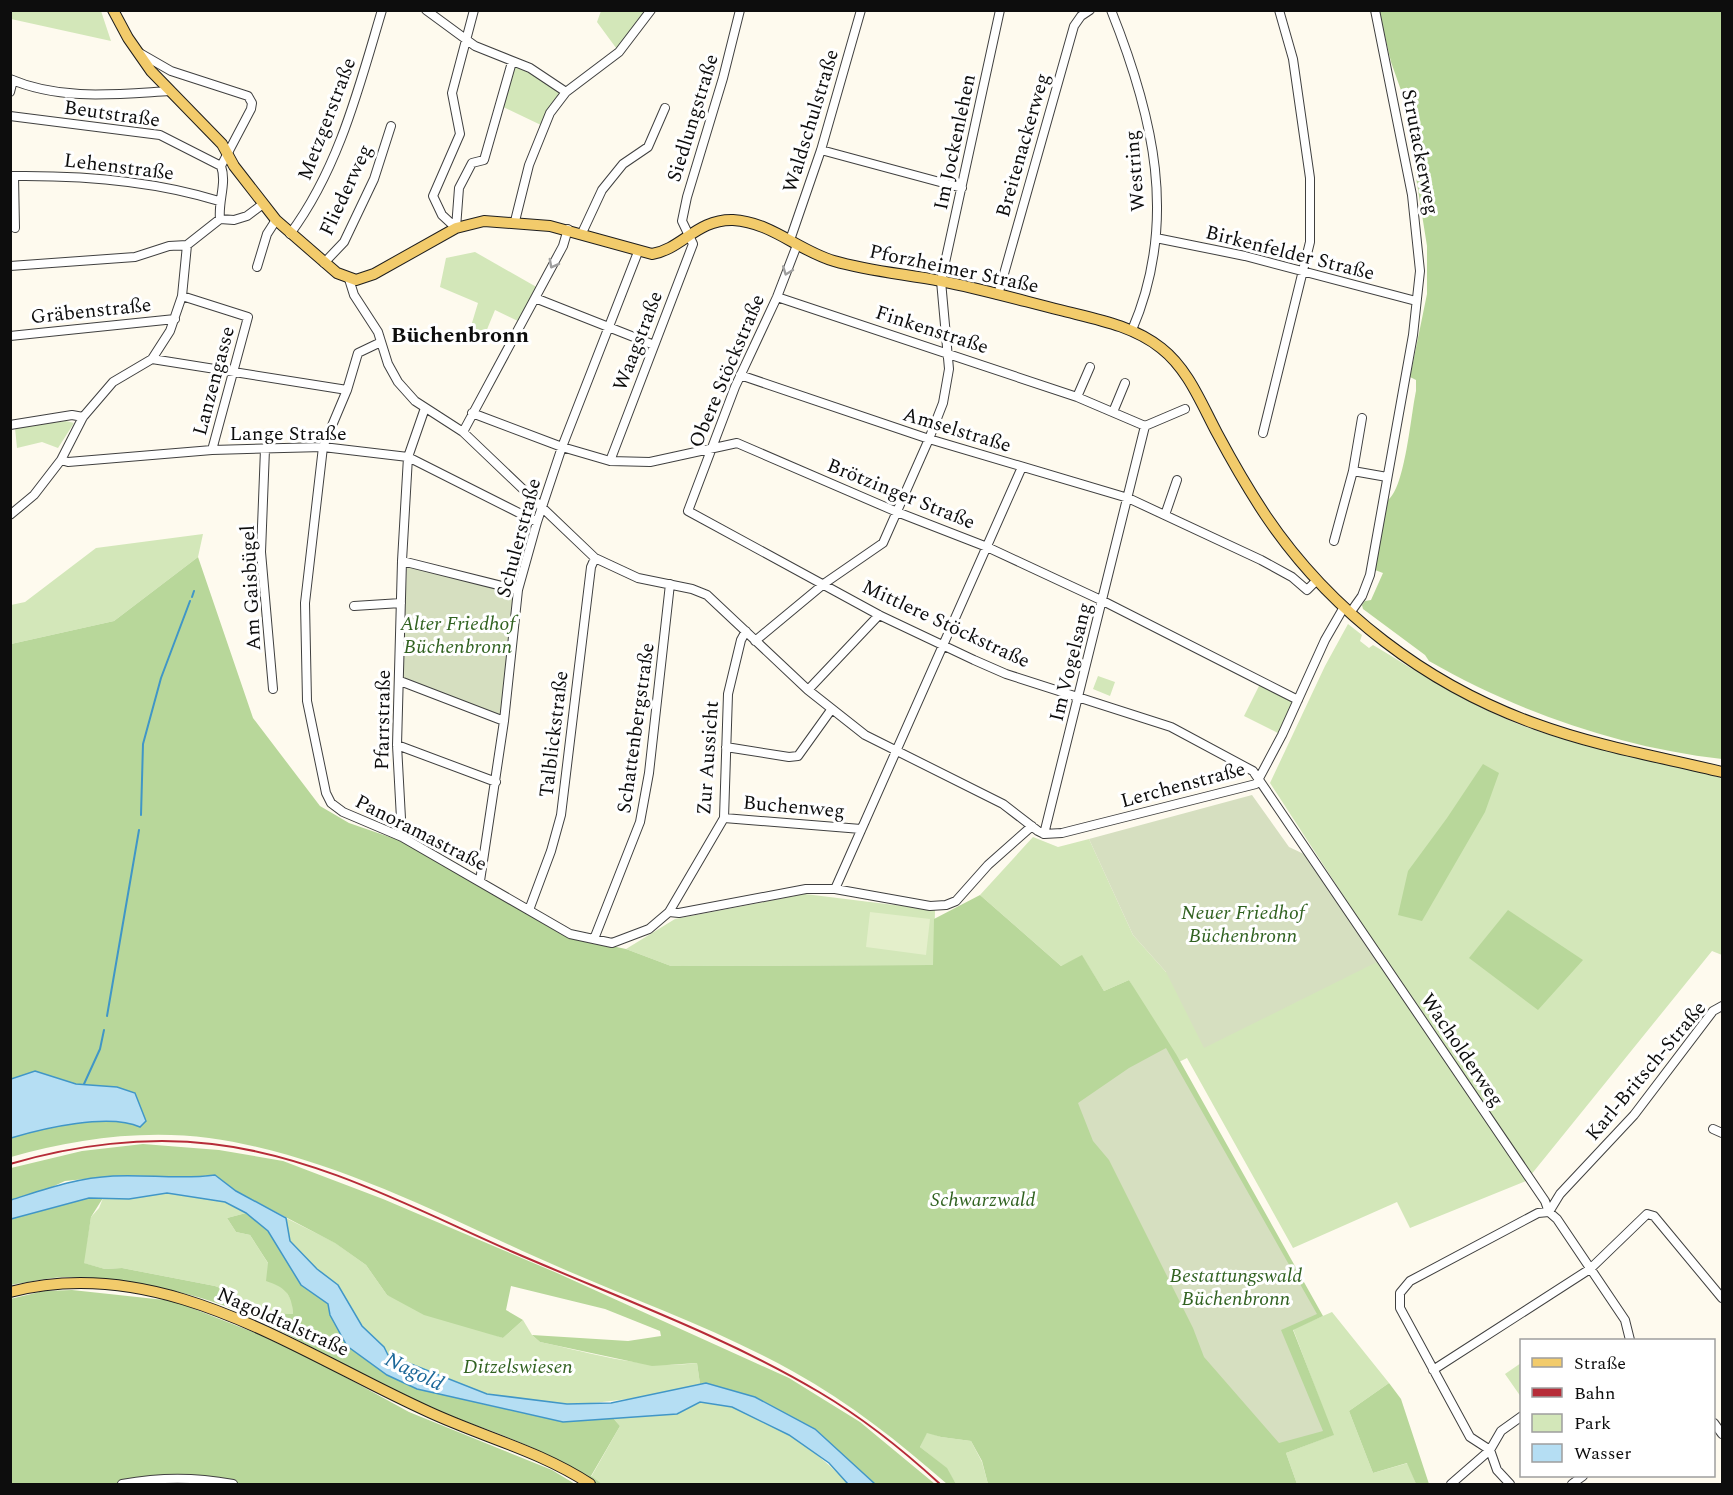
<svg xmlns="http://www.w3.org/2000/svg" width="1733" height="1495" font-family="Spectral,serif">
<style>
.green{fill:#d3e7b9}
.forest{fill:#b8d79a}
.cemetery{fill:#d6dfc0}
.pitch{fill:#e4efcb}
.water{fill:#b5def3;stroke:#4096c7;stroke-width:1.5}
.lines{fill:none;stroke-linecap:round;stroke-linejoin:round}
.stream{stroke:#4096c7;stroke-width:2}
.minor-casing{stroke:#404040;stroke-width:10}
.major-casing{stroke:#1e1e1e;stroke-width:12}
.minor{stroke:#fff;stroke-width:8}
.major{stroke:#f2cb6b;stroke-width:10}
.rail{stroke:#b62c38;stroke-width:2}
.oneway{stroke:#9e9e9e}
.labels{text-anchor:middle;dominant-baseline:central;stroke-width:6;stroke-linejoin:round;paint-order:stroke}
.street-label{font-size:20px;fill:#0d0d0d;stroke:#fff}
.park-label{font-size:20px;font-style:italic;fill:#316221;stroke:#fff}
.water-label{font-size:21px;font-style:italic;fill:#1c6899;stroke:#fff}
.quarter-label{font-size:22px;font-weight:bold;fill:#0d0d0d;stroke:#fff}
</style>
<rect width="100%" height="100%" fill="#fefaee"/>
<!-- green -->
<path class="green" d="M11,10L101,11L111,41L11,19Z
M601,11H651L619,52L597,22Z
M512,62L566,92L543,126L499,105Z
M475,252L540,289L522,323L495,310L481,344L468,336L478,303L440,287L446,258Z
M66,421L74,423L58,448L42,442L17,448L15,428Z
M203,534L198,557L114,621L11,644V605L25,602L96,548Z
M1348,624L1362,635L1360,641L1369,648L1373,645C1421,674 1466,703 1518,724C1584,749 1655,760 1722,778V955L1712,951L1526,1181L1410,1228L1397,1202L1293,1248L1187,1058L1175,1064L1129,980L1104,991L1082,956L1061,966L980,895L1033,837L1058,847L1089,839L1133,935L1166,972L1377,962L1384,958L1270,783L1325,666Z
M1098,676L1115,682L1110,696L1093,689Z
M1261,682L1298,700L1282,735L1244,716Z
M805,894L935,910L934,965L671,966L626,949L675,919Z
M167,1193L225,1202L246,1213L227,1218L236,1232L250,1235L292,1301L293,1314L260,1312L230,1292L215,1286L122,1268L105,1269L83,1263L91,1217L99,1208L103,1198L129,1199Z
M286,1218L334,1242L366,1265L387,1295L503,1338L523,1320L532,1335L540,1342C591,1353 645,1370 697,1363L700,1384C635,1401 552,1414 486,1394C452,1383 421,1366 387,1355L384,1347L362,1326L338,1285L317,1269L290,1241Z
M1332,1312L1389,1383L1349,1411L1373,1473L1408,1463L1416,1484H1297L1286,1453L1333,1435L1293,1329Z
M1521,1363V1397L1505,1374Z
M700,1402C710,1403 722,1404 732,1407C774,1421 819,1452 848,1484H602L591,1477L620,1426L613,1418L677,1414Z
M927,1432L941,1437L971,1441L982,1462L988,1484H956L946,1468L920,1447Z"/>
<!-- forest -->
<path class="forest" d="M1379,11H1722V759C1619,747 1518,712 1429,661L1425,655L1363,609L1362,605L1365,601L1371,600L1383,573L1375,570L1388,500C1405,488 1411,414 1416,391V380L1410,377L1427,294V246L1403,96L1391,62Z
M198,557L253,718L320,806L349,823L404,842L573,938L626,949L671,966L933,965L934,919L980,895L1061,966L1082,955L1104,991L1129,980L1176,1054L1323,1316L1293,1330L1334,1435L1286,1453L1297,1484H988L982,1461L971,1441L941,1437L927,1433L920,1447L947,1468L956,1484H947C899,1442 850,1403 794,1372C712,1326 622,1296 536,1257C431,1210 324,1154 209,1138C144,1129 72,1139 11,1157V644L114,621Z
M1483,764L1499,773L1485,812L1422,921L1398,915L1408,871L1447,818Z
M1508,910L1583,960L1538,1010L1469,958Z
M143,1144L219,1150L283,1161L383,1199L557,1273L789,1378L860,1422L935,1484H875L815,1429L755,1397L706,1383L700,1384L697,1363L652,1366L540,1342L532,1335L628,1341L661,1336L660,1331L605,1309L511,1286L506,1310L523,1320L503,1338L424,1315L387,1295L366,1265L335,1243L236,1191L215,1175L160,1179L115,1176L65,1181L41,1192L11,1200V1168L82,1151Z
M89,1198H103L91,1217L84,1263L105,1269L122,1268L215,1286L230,1292L260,1312L293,1314C292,1293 284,1287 266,1281L268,1263L250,1235L236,1232L227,1218L246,1213L268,1231L301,1285L328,1304L330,1315L417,1389L563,1422L613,1418L620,1426L591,1476L602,1484H597C543,1444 481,1430 420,1403C365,1379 313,1346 258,1320C202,1293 127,1277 64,1277C47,1278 28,1282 11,1285V1219Z
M72,1290L174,1301L258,1334L316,1361L409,1412L552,1470L575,1484H11L10,1299L44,1291Z
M1389,1383L1401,1399L1429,1484H1416L1407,1463L1373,1473L1349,1411Z"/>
<!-- cemetery -->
<path class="cemetery" d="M407,566L515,592L502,717L402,678Z
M1252,795L1289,847L1306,855L1377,962L1204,1048L1166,972L1133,935L1089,839Z
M1166,1048L1317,1314L1281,1330L1323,1431L1279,1443L1204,1357L1193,1328L1109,1160L1093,1141L1078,1103L1129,1068Z"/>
<!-- pitch -->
<path class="pitch" d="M870,912L930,919L926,955L866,947Z"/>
<!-- water -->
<path class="water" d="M35,1071L76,1084L117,1087L135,1093L146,1121L140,1127C109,1113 44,1128 11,1138V1079Z
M215,1175L236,1191L286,1218L290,1241L317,1269L338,1285L362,1326L384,1347L388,1355L487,1394L567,1404L611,1403L706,1383L755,1397L815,1429L875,1484H848L829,1463L789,1435L732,1407L700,1402L677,1414L563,1422L417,1389L387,1375L347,1346L330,1315L328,1304L301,1285L268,1231L246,1213L225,1202L167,1193L129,1199L89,1198L11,1219V1200C46,1189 76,1178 113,1176C147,1174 180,1180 215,1175Z"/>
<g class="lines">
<!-- stream -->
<path class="stream" d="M192,597L194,591
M141,815L143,744L161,678L190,601
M107,1016L139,830
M84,1084L100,1049L104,1030"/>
<!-- minor casing -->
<g class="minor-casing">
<path id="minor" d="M426,10L475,46L530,68L566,92
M1111,10C1153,115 1179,221 1132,330
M138,52L171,71L248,96L252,103L251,109L221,166
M10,79C61,101 117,94 170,91
M10,92L13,80
M10,116L160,135L221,166
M821,150L962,188
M10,176C80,175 152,180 219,201
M14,176L15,228
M220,219C218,201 227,183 221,166
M515,221L529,165L550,113L566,92L619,52L651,10
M456,228L442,215L433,196L460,134L452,93L474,10
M456,228L459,188L472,163L484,160L512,62
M582,233L602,190L623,164L648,147L665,108
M290,234C339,168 359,87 382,10
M1156,238L1245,256L1416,301
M790,240L821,150L861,10
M797,245L777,297L735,387L688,511L879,615L974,660L1006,674L1171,727L1253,771L1545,1201L1549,1212L1557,1219L1625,1320L1630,1340
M324,263L344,242L374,179L391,126
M10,266L135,257L169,246L187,245L220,219L234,220L247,216L263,204
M257,267L267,234L276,220
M349,279L354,295L378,332L388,364L398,382L415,401L463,432L595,558L638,578L692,589L707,595L808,690L865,735L1003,804L1038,831L1044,834L1062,833L1256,784L1282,735L1325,640L1344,607
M998,295L1074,26L1081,16L1090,10
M182,296L248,317L212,450
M777,297L1077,397L1145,426L1185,409
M535,298L654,345
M10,336L175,319
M381,342L358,353L347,390L323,447L305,603L307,701L326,793L331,803L343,812L402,837L570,934L612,943L649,929L669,912L679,913L806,889H835L930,906L946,905L956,901L988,865L1032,826
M152,359L347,390
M740,375L929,439L1128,498L1261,560L1292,577L1307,590L1317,580
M1077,397L1090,367
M1113,412L1125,383
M472,413L562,447L610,461L650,462L737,443L897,512L987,547L1103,601L1298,700
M10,425L72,415L83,417
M463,432L563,246L568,229
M1263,433L1310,242V178L1293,59L1279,10
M265,449L261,552L273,689
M61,460L68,462L212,450L323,447L408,457L537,522
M610,461L693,244L682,221L687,197L723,78L740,10
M1353,471L1362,418
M10,515L34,495L61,460L83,417L113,382L152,359L170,331L182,296L187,245
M1165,515L1177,480
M1334,541L1353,471L1387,477
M402,561L518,590
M354,606L401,603
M1350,613L1362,596L1370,575L1413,335L1420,271L1412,195L1375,10
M755,641L825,583L883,543L929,439L943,403L949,369L941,281L1000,10
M400,681L504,721
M808,690L879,615
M397,745L496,782
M726,747L789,757L798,756L831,710
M724,818L861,829
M1044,834L1145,426
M402,837L397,745L402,561L408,457L425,408
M480,881L504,721L518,590L537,522L562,447L638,252
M835,889L1022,467
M529,910L551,851L561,815L591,567L595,558
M669,912L724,818L728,694L741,640L746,631
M594,939L640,822L649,773L670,584
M1713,1129L1722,1133
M1433,1370L1590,1269L1647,1214L1654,1216L1722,1298
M1714,1423L1722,1434
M122,1484C161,1477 194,1477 233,1484
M1451,1484L1490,1450L1501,1431L1522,1416
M1510,1484L1497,1470L1490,1450L1470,1437L1400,1308V1293L1410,1281L1538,1213L1549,1212L1560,1194L1634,1115L1713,1011L1722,1006
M1572,1484L1583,1476"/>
</g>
<!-- major casing -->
<g class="major-casing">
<path id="major" d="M113,10L128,38L151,71L222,144L234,166L276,220L337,273L356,280L374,274L456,228L484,221L550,226L652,254C682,249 697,219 733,220C771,222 799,251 834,261C868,271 905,274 941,281C981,289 1020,300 1060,310C1095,319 1132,325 1161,348C1188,369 1201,403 1217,433C1232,461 1248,489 1266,516C1331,612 1427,685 1536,724C1596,746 1660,757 1722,772
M10,1292C162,1252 298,1353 429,1412C483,1437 540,1451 590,1484"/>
</g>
<!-- minor -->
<use href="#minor" class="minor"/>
<!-- major -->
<use href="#major" class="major"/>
<!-- rail -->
<path class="rail" d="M10,1164C74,1145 146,1136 212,1144C318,1156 417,1210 513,1252C614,1296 725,1336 819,1392C863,1418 903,1450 940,1484"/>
</g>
<!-- one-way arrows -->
<defs><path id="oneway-chevron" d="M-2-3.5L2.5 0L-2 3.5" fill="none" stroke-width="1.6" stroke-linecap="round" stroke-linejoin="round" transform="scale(1.5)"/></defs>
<g class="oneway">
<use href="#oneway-chevron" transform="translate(553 264) rotate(118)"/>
<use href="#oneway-chevron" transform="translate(787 271) rotate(111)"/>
</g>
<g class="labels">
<!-- street labels -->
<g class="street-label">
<text transform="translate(112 114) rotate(8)">Beutstraße</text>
<text transform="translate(693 118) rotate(-73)">Siedlungstraße</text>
<text transform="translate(327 119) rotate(-69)">Metzgerstraße</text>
<text transform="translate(811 121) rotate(-73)">Waldschulstraße</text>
<text transform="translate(955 142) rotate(-78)">Im Jockenlehen</text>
<text transform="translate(1023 145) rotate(-74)">Breitenackerweg</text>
<text transform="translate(1420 152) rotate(79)">Strutackerweg</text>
<text transform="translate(119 167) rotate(7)">Lehenstraße</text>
<text transform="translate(1135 171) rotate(-95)">Westring</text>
<text transform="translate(346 190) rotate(-65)">Fliederweg</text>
<text transform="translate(1290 253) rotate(14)">Birkenfelder Straße</text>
<text transform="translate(954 269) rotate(12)">Pforzheimer Straße</text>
<text transform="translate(91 311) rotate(-6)">Gräbenstraße</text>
<text transform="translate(932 330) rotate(18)">Finkenstraße</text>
<text transform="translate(638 341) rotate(-69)">Waagstraße</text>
<text transform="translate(727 371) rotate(-67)">Obere Stöckstraße</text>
<text transform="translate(214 381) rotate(-75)">Lanzengasse</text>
<text transform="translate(957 430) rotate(17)">Amselstraße</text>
<text x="288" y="434">Lange Straße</text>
<text transform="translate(901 494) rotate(22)">Brötzinger Straße</text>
<text transform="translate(519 538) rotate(-75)">Schulerstraße</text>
<text transform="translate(251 588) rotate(-93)">Am Gaisbügel</text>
<text transform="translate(946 624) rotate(25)">Mittlere Stöckstraße</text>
<text transform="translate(1071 662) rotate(-76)">Im Vogelsang</text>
<text transform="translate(383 720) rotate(-89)">Pfarrstraße</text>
<text transform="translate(636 728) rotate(-82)">Schattenbergstraße</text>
<text transform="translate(554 734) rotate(-83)">Talblickstraße</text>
<text transform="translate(708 758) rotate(-86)">Zur Aussicht</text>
<text transform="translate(1183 785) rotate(-15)">Lerchenstraße</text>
<text transform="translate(794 807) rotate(5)">Buchenweg</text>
<text transform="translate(421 833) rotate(27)">Panoramastraße</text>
<text transform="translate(1462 1050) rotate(56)">Wacholderweg</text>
<text transform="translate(1646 1071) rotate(-50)">Karl-Britsch-Straße</text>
<text transform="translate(283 1322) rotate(24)">Nagoldtalstraße</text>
</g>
<!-- park labels -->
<g class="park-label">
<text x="458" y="624">Alter Friedhof<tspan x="458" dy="23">Büchenbronn</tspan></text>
<text x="1243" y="913">Neuer Friedhof<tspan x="1243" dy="23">Büchenbronn</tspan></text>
<text x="983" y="1200">Schwarzwald</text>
<text x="1236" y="1276">Bestattungswald<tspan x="1236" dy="23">Büchenbronn</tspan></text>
<text x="518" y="1367">Ditzelswiesen</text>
</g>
<!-- water labels -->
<g class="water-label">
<text transform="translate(414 1372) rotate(26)">Nagold</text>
</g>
<!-- quarter labels -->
<g class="quarter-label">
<text x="460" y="335">Büchenbronn</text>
</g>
</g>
<!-- border -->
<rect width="1733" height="1495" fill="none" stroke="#0d0d0d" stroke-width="24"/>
<!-- legend -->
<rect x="1520" y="1339" width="195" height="138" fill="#ffffff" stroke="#9e9e9e" stroke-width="1.5"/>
<rect x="1532" y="1358" width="30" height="9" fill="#f2cb6b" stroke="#9e9e9e" stroke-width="1.5"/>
<text x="1574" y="1369" font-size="18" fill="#0d0d0d">Straße</text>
<rect x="1532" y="1388" width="30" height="9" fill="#b62c38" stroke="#9e9e9e" stroke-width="1.5"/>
<text x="1574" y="1399" font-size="18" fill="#0d0d0d">Bahn</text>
<rect x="1532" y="1414" width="30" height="18" fill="#d3e7b9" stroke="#9e9e9e" stroke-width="1.5"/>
<text x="1574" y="1429" font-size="18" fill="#0d0d0d">Park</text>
<rect x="1532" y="1444" width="30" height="18" fill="#b5def3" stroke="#9e9e9e" stroke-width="1.5"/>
<text x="1574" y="1459" font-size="18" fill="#0d0d0d">Wasser</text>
</svg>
